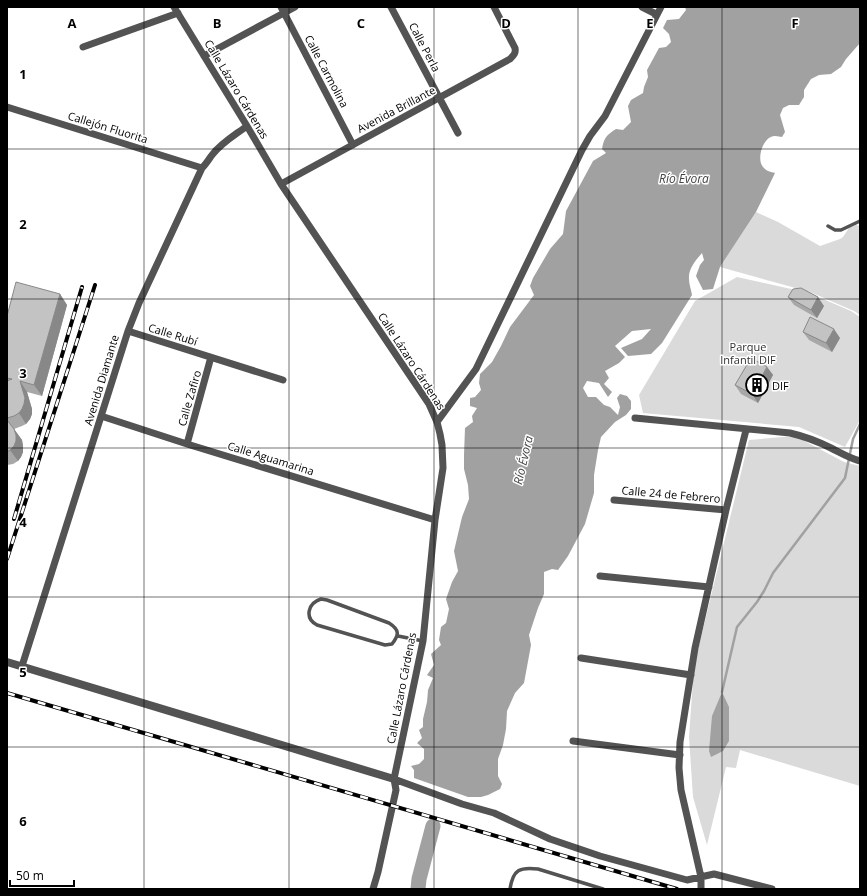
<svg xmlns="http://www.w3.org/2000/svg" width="867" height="896" font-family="'Open Sans',sans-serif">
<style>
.green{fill:#dadada}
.water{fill:#a1a1a1}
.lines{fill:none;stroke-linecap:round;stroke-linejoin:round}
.stream{stroke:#a1a1a1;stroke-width:2.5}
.river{stroke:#a1a1a1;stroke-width:15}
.service{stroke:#535353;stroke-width:3.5}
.minor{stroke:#535353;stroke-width:7}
.tertiary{stroke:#535353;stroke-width:8}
.rail-casing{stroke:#000;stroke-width:4}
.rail{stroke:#fff;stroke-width:2.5;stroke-dasharray:8;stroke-linecap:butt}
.wall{fill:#a8a8a8}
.shaded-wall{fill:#888}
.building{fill:#c3c3c3;stroke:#888}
.grid{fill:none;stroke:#000;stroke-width:1;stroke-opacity:0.55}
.labels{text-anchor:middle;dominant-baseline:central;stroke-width:3;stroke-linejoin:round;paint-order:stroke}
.street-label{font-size:11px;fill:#000;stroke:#fff}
.park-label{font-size:11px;fill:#313131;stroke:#fff}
.poi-label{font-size:11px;fill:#000;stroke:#fff;text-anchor:start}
.water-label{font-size:12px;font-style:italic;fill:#424242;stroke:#fff}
.grid-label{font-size:13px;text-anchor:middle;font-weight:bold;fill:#000;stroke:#fff;stroke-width:3;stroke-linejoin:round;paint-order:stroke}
</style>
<rect width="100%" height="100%" fill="#fff"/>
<!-- green -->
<path class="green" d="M756,212L778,222L820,246L840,239L843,237L849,228L856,225L860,226V315L854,311L810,292L720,267Z
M737,277L809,293L851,311L860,317V420L845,447L799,427L643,413L639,395L695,301Z
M795,436L844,462L860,466V786L740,750L736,768L726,767L707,845L693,797L689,737L694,666L749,440Z"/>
<!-- water -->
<path class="water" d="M685,7H860V43L846,59L841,67L831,74L819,75L811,79L804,90V97L799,105H789L783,108L780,115L785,132L782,137C780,137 778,136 775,136C763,136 756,159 763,167C766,171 771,172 775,173L756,212L720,267L713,289L703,290L696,276L700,265L704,260L702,253C696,260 688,269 689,279C689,284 691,289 692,295L662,343L651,354L628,356L621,348L642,339L651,329L632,331L615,346L625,357L619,363L605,371L609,378L604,384L612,392L608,397L599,383L587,381L583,388L588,397H596L604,405L610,407L618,415L620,407L617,398L620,394L627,396L631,401V409L626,415L615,422L601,437L598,450L594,475V493L585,524L568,556L558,570L552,569L544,572V594L538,608L529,635L531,645L524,683L515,693L507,711L506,729L503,745L498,759V776L502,784L500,789L488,795L481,797H468L414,778V770L411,766L419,764L424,759V749L417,743L422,738L419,730L423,727V719L427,702L428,690L433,678L427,675L434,665L431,654L441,645L439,640L441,627L446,623L449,609L446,599L452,582L458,571L454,551L462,517L469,499L468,485L464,469V455L465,428L473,422L472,416L477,408L470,406V398L475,397L481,390L479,383L480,374L492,362L501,346L510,327L534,295L530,286L533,278L550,249L563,234L566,211L593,161L606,153L602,149C604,137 607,135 616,129L623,130L631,122L628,106L631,100L643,93L644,87L648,77L647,70L659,48L666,47L671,42L669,34L663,28L667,20L679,19L686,10Z
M722,692L729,707V741L723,751L711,757L709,751L712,716Z"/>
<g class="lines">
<!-- stream -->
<path class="stream" d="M722,692L737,627L757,602L764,591L773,573L845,478L853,439L860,424"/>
<!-- river -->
<path class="river" d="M418,889L419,879L433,826"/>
<!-- service -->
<path class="service" d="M828,226L835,230H841L860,221
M321,599L327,600L389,623C400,630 399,635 392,644L385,645L317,625C304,618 308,603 321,599Z
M398,636L423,641
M510,889C513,869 520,867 538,869L603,889"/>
<!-- minor -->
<path class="minor" d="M174,7L247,126L281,184L429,404L437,422L440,434L442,445L443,468L435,520L423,641L394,779L396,790L378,872L373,889
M281,7L353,145
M391,7L458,133
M642,7L656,14
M83,47L178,13
M204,56L295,7
M7,107L202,168
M281,184L510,59C514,55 516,53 515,48L494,7
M128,331L283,380
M101,416L187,444L435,520
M635,418L790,433C803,436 819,442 831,448C841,453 849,458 860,461
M437,422L476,369L582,150L590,136L605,116L661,7
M187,444L211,357
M614,500L726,510
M600,576L709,587
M581,658L691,675
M22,666L128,331L139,303L202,168C206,164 209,159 212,155C221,143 235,135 247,126
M573,741L680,755
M394,779L462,804L494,813L550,839L600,856L687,880L714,874L772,889
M701,889V877L681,790L679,768L680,742L695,648L726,510L746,430"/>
<!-- tertiary -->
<path class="tertiary" d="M7,662L394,779"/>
<!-- rail casing -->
<g class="rail-casing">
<path id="rail" d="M14,519L82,287
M7,559L95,285
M7,693L677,889"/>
</g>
<!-- rail -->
<use href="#rail" class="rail"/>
</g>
<!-- wall -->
<path class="wall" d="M60,294L67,305L42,396L27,392L32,409V414L30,419L26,424L22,426L14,429L22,440L23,446V452L21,457L18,461L13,464L7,465V316Z
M788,297L824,306L817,318L794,305Z
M803,332L840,338L832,352L809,340Z
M767,367L773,375L758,403L741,394L735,385Z"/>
<!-- shaded-wall -->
<path class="shaded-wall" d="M60,294L67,305L42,396L34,385Z
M818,297L824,306L817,318L811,310Z
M834,329L840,338L832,352L826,343Z
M767,367L773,375L758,403L752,394Z
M20,381L27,392L32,409V414L30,419L26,424L19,413Z
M14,429L22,440L23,446V452L21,457L18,461L10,450Z"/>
<!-- building -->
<path class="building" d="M16,282L60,294L34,385L20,381L25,398L24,404L22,409L19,413L14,416L7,418V381L12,379L7,378V316Z
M801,288L818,297L811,310L788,297L793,289Z
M810,317L834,329L826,343L803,332Z
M751,358L767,367L752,394L735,385Z
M7,420L14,429L16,435V441L14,446L10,450L7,452Z"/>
<!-- grid -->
<path class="grid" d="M144,7V889M289,7V889M434,7V889M578,7V889M722,7V889M7,149H860M7,299H860M7,448H860M7,597H860M7,747H860"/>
<!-- icons -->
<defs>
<g id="building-ring" transform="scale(1.15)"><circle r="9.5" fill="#fff" stroke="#000" stroke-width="1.5"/><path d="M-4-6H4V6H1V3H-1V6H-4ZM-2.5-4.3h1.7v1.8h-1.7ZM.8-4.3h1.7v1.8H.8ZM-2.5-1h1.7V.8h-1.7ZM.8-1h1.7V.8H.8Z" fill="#000"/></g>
</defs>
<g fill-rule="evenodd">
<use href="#building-ring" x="757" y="385"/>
</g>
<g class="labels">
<!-- street labels -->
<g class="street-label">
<text transform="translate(425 47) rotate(62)">Calle Perla</text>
<text transform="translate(327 71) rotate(62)">Calle Carmolina</text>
<text transform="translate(237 89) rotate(59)">Calle Lázaro Cárdenas</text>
<text transform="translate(396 109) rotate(-28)">Avenida Brillante</text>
<text transform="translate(108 127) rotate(17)">Callejón Fluorita</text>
<text transform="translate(173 334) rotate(17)">Calle Rubí</text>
<text transform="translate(412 361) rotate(57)">Calle Lázaro Cárdenas</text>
<text transform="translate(101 380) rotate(-73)">Avenida Diamante</text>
<text transform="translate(189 398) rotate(-74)">Calle Zafiro</text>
<text transform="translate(271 458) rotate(17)">Calle Aguamarina</text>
<text transform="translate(671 494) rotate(5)">Calle 24 de Febrero</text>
<text transform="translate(401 688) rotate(-79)">Calle Lázaro Cárdenas</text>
</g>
<!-- park labels -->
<g class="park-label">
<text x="748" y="346">Parque<tspan x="748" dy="13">Infantil DIF</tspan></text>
</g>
<!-- poi labels -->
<g class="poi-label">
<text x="772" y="385">DIF</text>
</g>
<!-- water labels -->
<g class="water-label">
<text x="684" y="178">Río Évora</text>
<text transform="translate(523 460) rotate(-77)">Río Évora</text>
</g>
</g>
<g class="grid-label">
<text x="72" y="28">A</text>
<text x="217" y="28">B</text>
<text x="361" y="28">C</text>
<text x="506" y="28">D</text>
<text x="650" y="28">E</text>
<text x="795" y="28">F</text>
<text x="23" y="79">1</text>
<text x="23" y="229">2</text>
<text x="23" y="378">3</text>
<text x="23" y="527">4</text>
<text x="23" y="677">5</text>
<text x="23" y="826">6</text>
</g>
<!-- border -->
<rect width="867" height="896" fill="none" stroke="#000000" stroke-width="16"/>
<!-- scale -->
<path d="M10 880v6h64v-6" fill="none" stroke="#000000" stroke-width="2"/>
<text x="16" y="880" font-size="12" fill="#000000" stroke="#ffffff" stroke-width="3" paint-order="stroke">50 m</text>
</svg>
